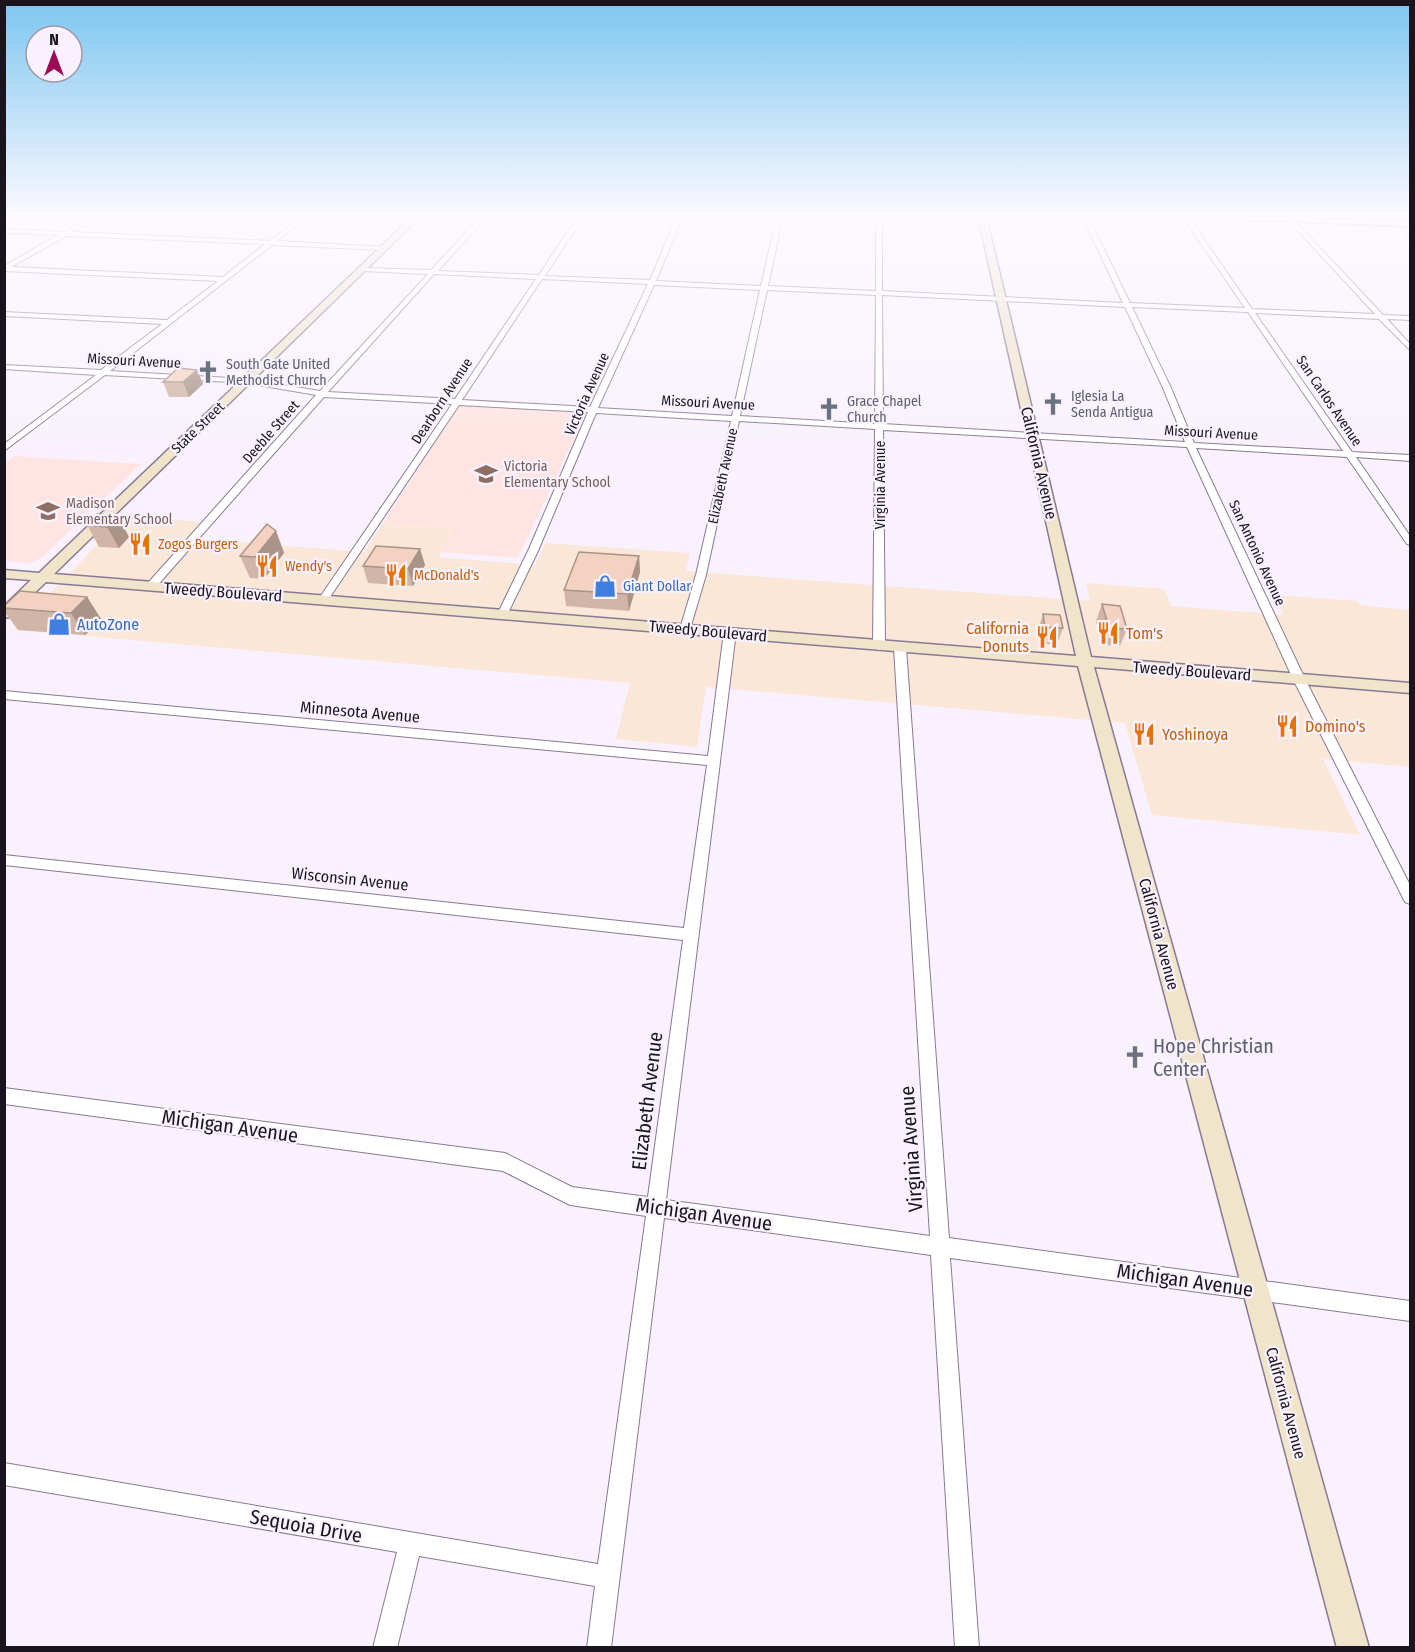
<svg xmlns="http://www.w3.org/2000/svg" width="1415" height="1652" font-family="'Fira Sans Condensed',sans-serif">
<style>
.commercial{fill:#fae7d7}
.education{fill:#ffe4e2}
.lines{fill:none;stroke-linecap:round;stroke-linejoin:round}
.minor-casing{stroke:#887994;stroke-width:2}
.tertiary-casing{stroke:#887994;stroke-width:4}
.secondary-casing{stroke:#887994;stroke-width:3}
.minor{fill:#fff;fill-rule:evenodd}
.tertiary{fill:#fff;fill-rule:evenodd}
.secondary{fill:#f0e4ca;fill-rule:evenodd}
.wall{fill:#d1b5a6}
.shaded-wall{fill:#aa9387}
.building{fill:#f3d2c1;stroke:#aa9387;stroke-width:1.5}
.labels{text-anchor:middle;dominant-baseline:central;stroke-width:4.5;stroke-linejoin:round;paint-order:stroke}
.far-street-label{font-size:14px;fill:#1a141f;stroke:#f9f2fe}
.far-worship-label{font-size:14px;fill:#5b616d;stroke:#f9f2fe;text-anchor:start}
.far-education-label{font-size:14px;fill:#785e54;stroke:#f9f2fe;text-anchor:start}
.far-food-label{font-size:14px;fill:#c56008;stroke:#f9f2fe;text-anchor:start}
.far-shop-label{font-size:14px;fill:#366cbe;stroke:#f9f2fe;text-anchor:start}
.street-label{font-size:16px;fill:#1a141f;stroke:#f9f2fe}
.shop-label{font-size:16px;fill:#366cbe;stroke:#f9f2fe;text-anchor:start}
.food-label{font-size:16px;fill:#c56008;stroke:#f9f2fe;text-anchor:start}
.near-worship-label{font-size:20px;fill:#5b616d;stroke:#f9f2fe;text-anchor:start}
.near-street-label{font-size:20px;fill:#1a141f;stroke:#f9f2fe}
</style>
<rect width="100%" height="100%" fill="#f9f2fe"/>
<!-- commercial -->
<path class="commercial" d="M125,516L201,522L188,538L364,552L383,523L454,528L439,557L535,565L546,543L690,553L686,571L1090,601L1086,583L1164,589L1171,606L1283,615L1275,595L1357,601L1360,605L1410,610V767L1323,759L1360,835L1152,815L1125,723L706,687L697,747L616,739L630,683L15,630Z"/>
<!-- education -->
<path class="education" d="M221,216H297L267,240L192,236Z
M459,405L586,413L518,558L441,552L454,528L383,523Z
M15,456L141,464L40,559L29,563L5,561V464Z"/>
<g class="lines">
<!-- minor casing -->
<g class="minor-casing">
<path id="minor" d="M91,216H99L72,232L270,241L302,216H309L277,241L387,247L385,250L272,245L110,371L247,379L320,391L428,274L363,271L361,268L431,270L481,216H487L438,271L539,275L578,216H584L545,276L650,280L677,216H683L656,281L761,286L777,216H783L768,286L876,291V216H882V291L1123,303L1082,216H1088L1130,303L1245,308L1182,216H1188L1252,309L1375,314L1287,219L1292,218L1383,315L1410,316V320L1387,319L1410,344V350L1379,319L1255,313L1352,452L1410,455V461L1356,457L1410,536V545L1407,544L1347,457L1196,448L1305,679L1410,885V904L1405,902L1293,679L1187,447L883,430L885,646L879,650L873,646L875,429L739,421L706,575L690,629L685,632L680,629L696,575L731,421L596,413L538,551L507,615L502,618L497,615L528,551L588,412L459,405L328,600L323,603L318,600L452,404L324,397L155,588H147V584L316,395L247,383L105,375L4,451V444L96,375L4,369V365L101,370L162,324L4,316V312L167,320L218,281L4,271V266L58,235L4,233V229L64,232ZM66,236L265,244L223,277L11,267ZM434,274L536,279L455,399L328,392ZM542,279L648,284L590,407L462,400ZM654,285L760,290L732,416L598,408ZM767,290L876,295L875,424L740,416ZM882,295L1125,307L1163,388L1185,442L883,424ZM1132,307L1248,312L1343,451L1194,443L1171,388Z
M1407,216H1410V219L1408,218Z
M1410,225V236L1407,234V227Z
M730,629L736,632L666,1200L930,1236L894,648L900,644L906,648L949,1238L1410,1301V1321L950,1258L979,1648H955L931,1255L664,1218L611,1648H587L595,1586L419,1556L397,1648H373L397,1552L4,1485V1463L598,1564L646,1216L570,1205L503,1171L4,1104V1088L505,1153L572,1187L648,1197L683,940L4,865V855L684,928L707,765L4,699V691L708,756L724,632Z"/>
</g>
<!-- tertiary casing -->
<g class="tertiary-casing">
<path id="tertiary" d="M1208,216L1410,222V226L1211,218Z"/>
</g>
<!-- secondary casing -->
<g class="secondary-casing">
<path id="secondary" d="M413,216H421L54,574L1076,656L978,216H986L1091,657L1410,683V693L1094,667L1369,1648H1337L1078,666L46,582L9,617L4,618V606L31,580L4,578V570L39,573Z"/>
</g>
<!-- minor -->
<use href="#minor" class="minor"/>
<!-- tertiary -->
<use href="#tertiary" class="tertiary"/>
<!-- secondary -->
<use href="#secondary" class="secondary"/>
</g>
<!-- wall -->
<path class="wall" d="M197,370L203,384L189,397H169L163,382Z
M97,514L129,537L119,548L99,547L87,525Z
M276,531L284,553L264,579L250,578L240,556Z
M420,549L425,565L413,586L368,583L363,566Z
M639,556L640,572L629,611L566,606L564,590Z
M87,597L101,619L85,635L18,630L4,611V606Z
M1102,604L1127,629L1120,646L1102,645L1096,621Z
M1043,614L1063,628L1057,645L1040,643L1038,630Z"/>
<!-- shaded-wall -->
<path class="shaded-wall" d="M197,370L203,384L189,397L183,382Z
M118,516L129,537L119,548L107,527Z
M276,531L284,553L264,579L255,557Z
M420,549L425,565L413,586L408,569Z
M639,556L640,572L629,611L627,594Z
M87,597L101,619L85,635L71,613Z"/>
<!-- building -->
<path class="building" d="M178,368L197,370L183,382H163Z
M97,514L118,516L107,527L87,525Z
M267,524L276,531L255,557L240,556Z
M376,546L420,549L408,569L363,566Z
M579,552L639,556L627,594L564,590Z
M20,591L87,597L71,613L4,608V606Z
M1102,604L1120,606L1127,629L1109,628Z
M1043,614L1060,615L1063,628L1045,627Z"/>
<!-- sky -->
<linearGradient id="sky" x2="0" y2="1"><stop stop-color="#7dc6f1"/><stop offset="0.48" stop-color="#fcf9ff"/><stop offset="1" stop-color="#fcf9ff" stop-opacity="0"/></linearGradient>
<rect width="1415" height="448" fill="url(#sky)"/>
<!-- icons -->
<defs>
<g id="church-bare" transform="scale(1.8)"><path d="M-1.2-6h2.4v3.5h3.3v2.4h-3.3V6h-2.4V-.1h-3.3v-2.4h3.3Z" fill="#6b7280" stroke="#f9f2fe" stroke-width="2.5" paint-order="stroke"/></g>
<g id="school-bare" transform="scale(1.8)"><path d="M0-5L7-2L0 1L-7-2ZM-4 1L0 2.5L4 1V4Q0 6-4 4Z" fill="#8d6e63" stroke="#f9f2fe" stroke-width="2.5" paint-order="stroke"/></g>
<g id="restaurant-bare" transform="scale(1.8)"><path d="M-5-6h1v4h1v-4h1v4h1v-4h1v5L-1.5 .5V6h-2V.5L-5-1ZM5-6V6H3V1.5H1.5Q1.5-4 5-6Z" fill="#e8710a" stroke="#f9f2fe" stroke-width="2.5" paint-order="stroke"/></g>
<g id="shop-bare" transform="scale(1.8)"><path d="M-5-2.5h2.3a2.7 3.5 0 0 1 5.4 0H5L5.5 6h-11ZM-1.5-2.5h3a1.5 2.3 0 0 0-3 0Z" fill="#3f7fe0" stroke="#f9f2fe" stroke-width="2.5" paint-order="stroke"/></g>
</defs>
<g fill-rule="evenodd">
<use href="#church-bare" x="208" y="372"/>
<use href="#church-bare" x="1053" y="404"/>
<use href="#church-bare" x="829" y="409"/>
<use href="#school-bare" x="486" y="474"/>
<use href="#school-bare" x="48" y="511"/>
<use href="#restaurant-bare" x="140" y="544"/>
<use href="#restaurant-bare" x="267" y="566"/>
<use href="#restaurant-bare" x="396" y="575"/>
<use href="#shop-bare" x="605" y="586"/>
<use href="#shop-bare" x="59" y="624"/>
<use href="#restaurant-bare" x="1108" y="633"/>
<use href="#restaurant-bare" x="1047" y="637"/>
<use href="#restaurant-bare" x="1287" y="726"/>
<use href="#restaurant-bare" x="1144" y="734"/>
<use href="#church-bare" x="1135" y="1057"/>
</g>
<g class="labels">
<!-- far-street labels -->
<g class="far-street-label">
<text transform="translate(134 361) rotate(3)">Missouri Avenue</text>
<text transform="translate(587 394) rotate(-66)">Victoria Avenue</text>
<text transform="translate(442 401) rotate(-57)">Dearborn Avenue</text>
<text transform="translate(1329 401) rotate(56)">San Carlos Avenue</text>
<text transform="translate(708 403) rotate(3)">Missouri Avenue</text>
<text transform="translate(198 428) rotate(-44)">State Street</text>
<text transform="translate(271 432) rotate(-49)">Deeble Street</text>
<text transform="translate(1211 433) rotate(3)">Missouri Avenue</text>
<text transform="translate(723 476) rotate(-78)">Elizabeth Avenue</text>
<text transform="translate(880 485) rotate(-90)">Virginia Avenue</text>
<text transform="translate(1257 553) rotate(65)">San Antonio Avenue</text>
</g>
<!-- far-worship labels -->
<g class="far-worship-label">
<text x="226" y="364">South Gate United<tspan x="226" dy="16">Methodist Church</tspan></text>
<text x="1071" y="396">Iglesia La<tspan x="1071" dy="16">Senda Antigua</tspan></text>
<text x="847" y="401">Grace Chapel<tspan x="847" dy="16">Church</tspan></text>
</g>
<!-- far-education labels -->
<g class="far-education-label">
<text x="504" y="466">Victoria<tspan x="504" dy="16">Elementary School</tspan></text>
<text x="66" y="503">Madison<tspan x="66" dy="16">Elementary School</tspan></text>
</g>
<!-- far-food labels -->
<g class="far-food-label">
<text x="158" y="544">Zogos Burgers</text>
<text x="285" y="566">Wendy's</text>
<text x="414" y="575">McDonald's</text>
</g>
<!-- far-shop labels -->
<g class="far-shop-label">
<text x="623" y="586">Giant Dollar</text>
</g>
<!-- street labels -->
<g class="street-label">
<text transform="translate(1039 463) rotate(77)">California Avenue</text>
<text transform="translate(223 592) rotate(4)">Tweedy Boulevard</text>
<text transform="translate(708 631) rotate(5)">Tweedy Boulevard</text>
<text transform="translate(1192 671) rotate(4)">Tweedy Boulevard</text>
<text transform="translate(360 712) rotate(5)">Minnesota Avenue</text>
<text transform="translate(350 879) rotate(6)">Wisconsin Avenue</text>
<text transform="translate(1159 934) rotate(75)">California Avenue</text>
<text transform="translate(1286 1403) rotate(75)">California Avenue</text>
</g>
<!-- shop labels -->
<g class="shop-label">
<text x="77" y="624">AutoZone</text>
</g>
<!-- food labels -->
<g class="food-label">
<text x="1029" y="628" text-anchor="end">California<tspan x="1029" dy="18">Donuts</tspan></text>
<text x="1126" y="633">Tom's</text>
<text x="1305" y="726">Domino's</text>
<text x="1162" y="734">Yoshinoya</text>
</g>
<!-- near-worship labels -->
<g class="near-worship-label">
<text x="1153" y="1046">Hope Christian<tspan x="1153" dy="23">Center</tspan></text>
</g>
<!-- near-street labels -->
<g class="near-street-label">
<text transform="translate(647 1101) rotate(-83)">Elizabeth Avenue</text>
<text transform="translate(230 1126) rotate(8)">Michigan Avenue</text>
<text transform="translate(911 1149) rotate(-94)">Virginia Avenue</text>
<text transform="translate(704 1214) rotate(8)">Michigan Avenue</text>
<text transform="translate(1185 1280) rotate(8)">Michigan Avenue</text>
<text transform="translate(306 1526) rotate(10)">Sequoia Drive</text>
</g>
</g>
<!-- border -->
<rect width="1415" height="1652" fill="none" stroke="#1a141f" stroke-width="12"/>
<!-- north arrow -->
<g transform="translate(54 54)"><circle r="28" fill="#f9f2fe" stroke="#a099a5" stroke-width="1.5"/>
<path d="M0-4.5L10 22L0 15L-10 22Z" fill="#9e0a55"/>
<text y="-9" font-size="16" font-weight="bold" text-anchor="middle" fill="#1a141f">N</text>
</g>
</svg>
